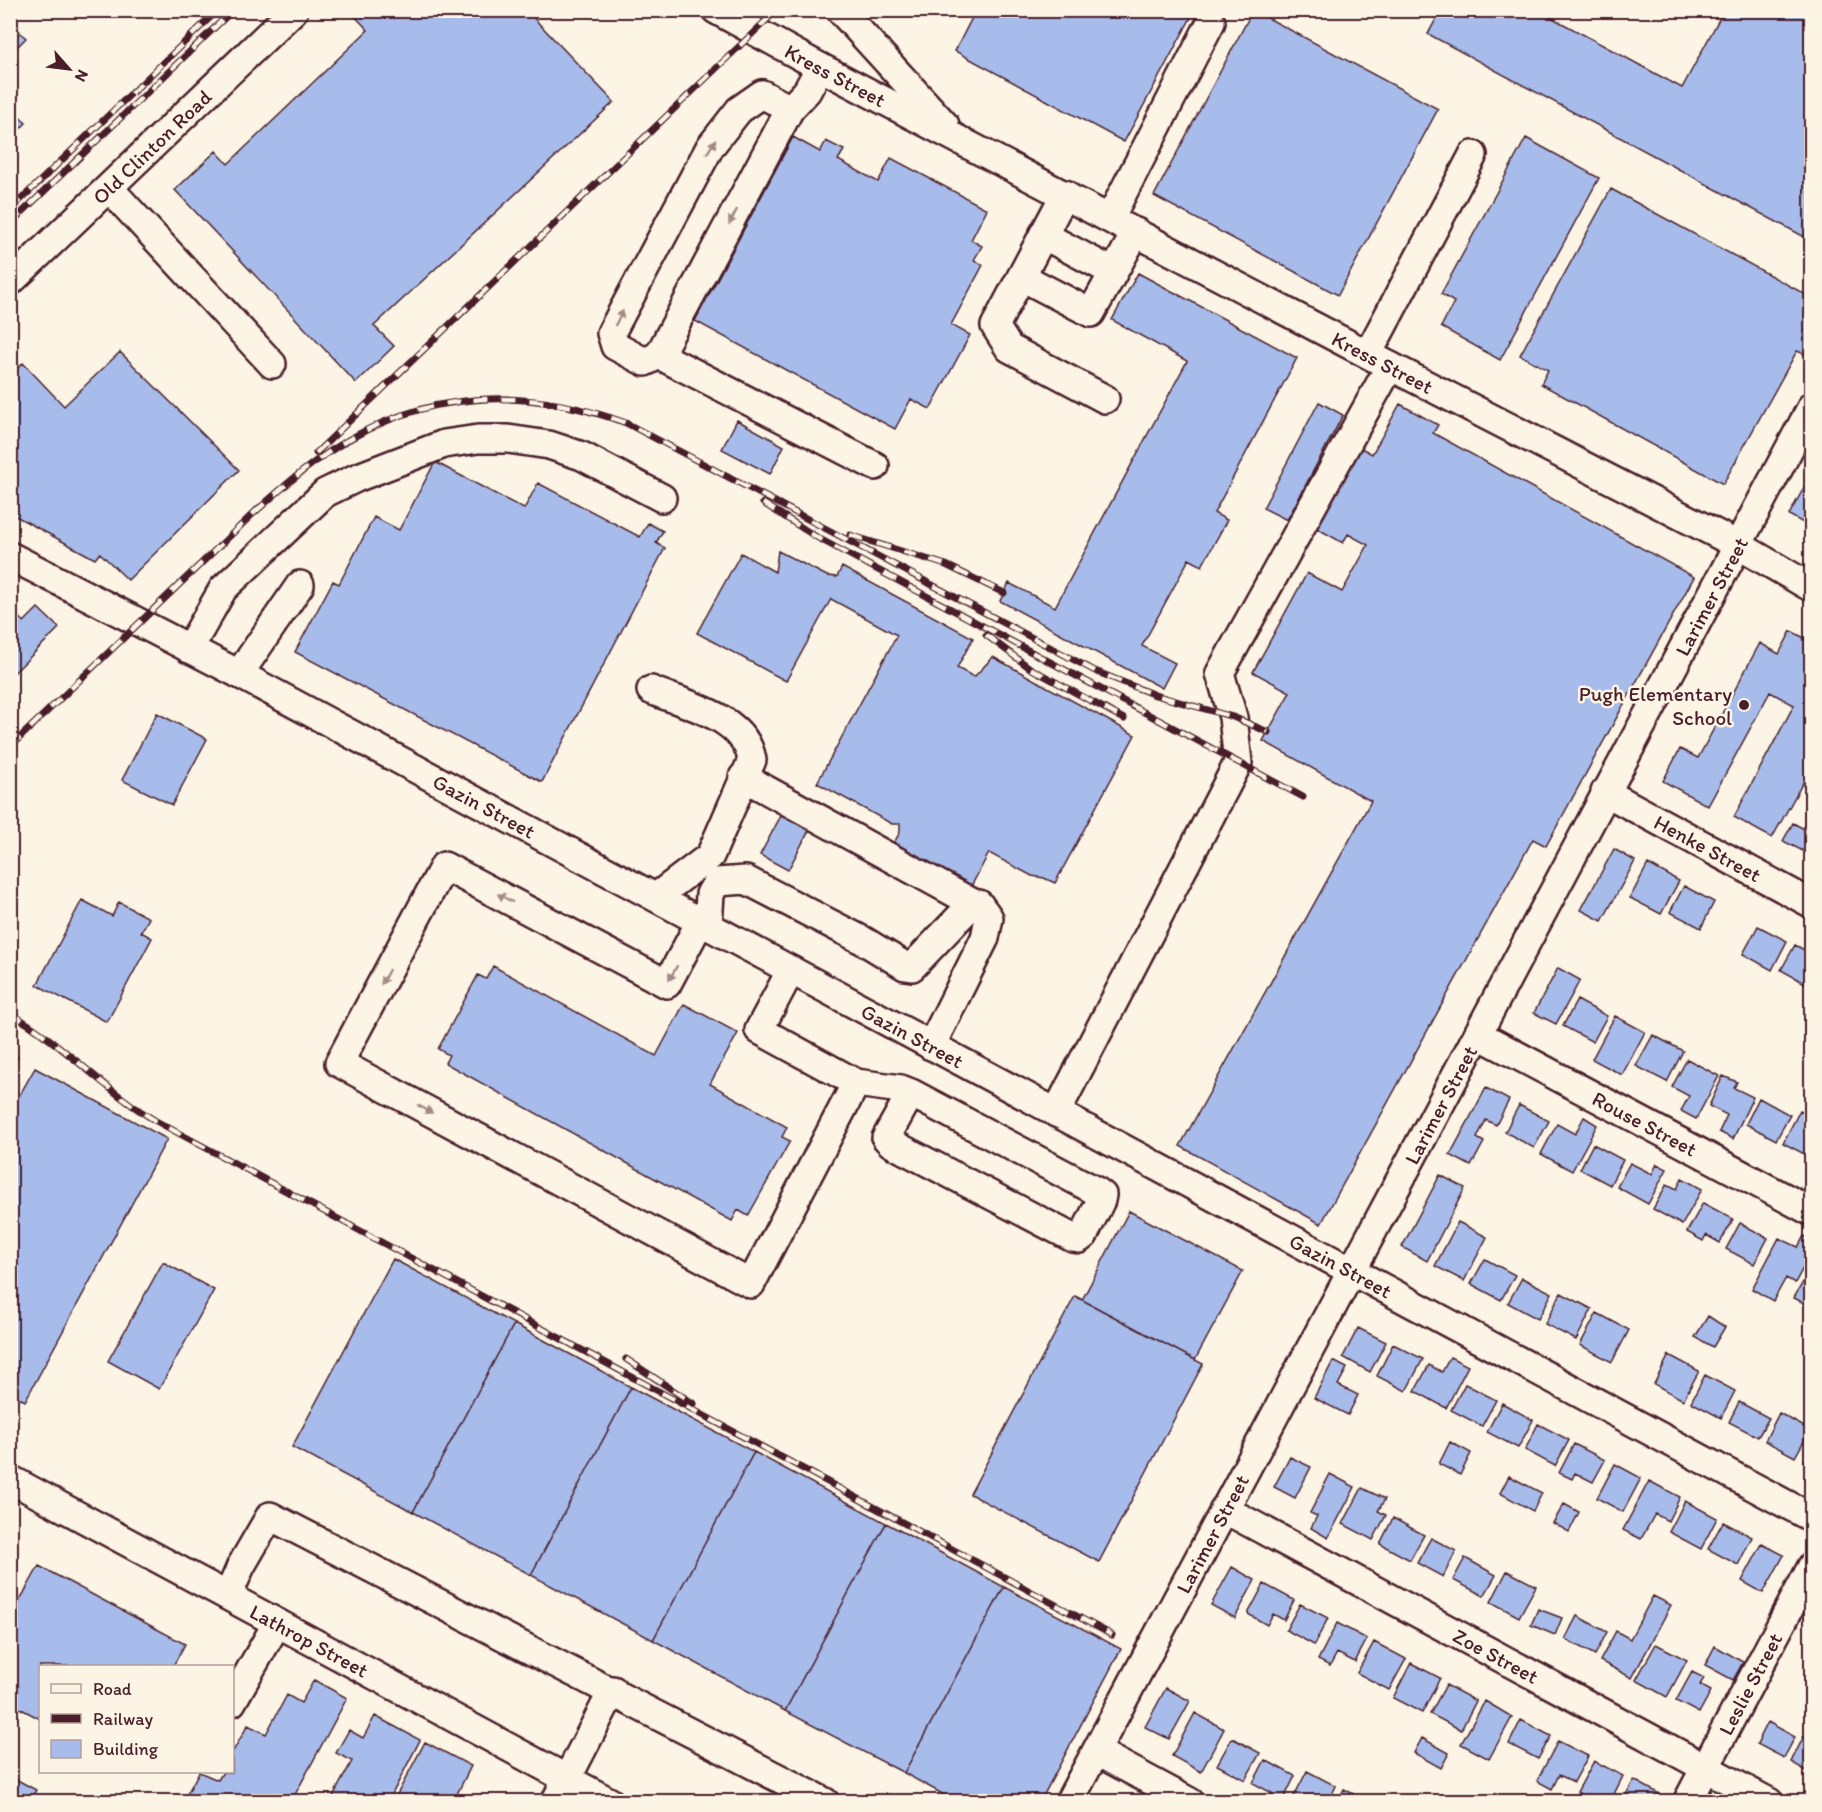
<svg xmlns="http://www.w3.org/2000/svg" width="1822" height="1812" font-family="Itim,sans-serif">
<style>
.building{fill:#a7bcea;stroke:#4a1f2b;stroke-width:1.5}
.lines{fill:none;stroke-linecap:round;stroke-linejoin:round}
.minor-casing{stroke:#4a1f2b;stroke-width:32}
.minor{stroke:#fcf5e5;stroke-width:27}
.rail-casing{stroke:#4a1f2b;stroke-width:7}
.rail{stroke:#fcf5e5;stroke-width:4.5;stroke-dasharray:14;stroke-linecap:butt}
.oneway{fill:#a38a88}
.poi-dot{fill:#4a1f2b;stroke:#fcf5e5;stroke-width:2}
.labels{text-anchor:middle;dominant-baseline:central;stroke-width:5;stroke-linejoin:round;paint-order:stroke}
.street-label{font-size:21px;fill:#4a1f2b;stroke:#fcf5e5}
.poi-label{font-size:21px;fill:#4a1f2b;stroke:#fcf5e5;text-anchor:end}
</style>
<rect width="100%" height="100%" fill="#fcf5e5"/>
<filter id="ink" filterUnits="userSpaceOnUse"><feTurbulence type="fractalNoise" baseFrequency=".0167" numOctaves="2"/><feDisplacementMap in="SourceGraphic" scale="12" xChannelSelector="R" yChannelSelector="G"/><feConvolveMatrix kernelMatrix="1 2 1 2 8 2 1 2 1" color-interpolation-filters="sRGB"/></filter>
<g filter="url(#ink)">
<!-- building -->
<path class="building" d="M355,10H526L614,102L374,326L394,346L356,383L175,190L216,151L228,164L368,30L352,13Z
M976,10H1195L1124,142L955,51Z
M1253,10L1438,109L1338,295L1154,196Z
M1441,10H1538L1682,88L1724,10H1812V241L1428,34Z
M10,23L26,38L10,54Z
M10,108L26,123L10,139Z
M793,137L820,152L826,141L844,150L838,160L878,182L891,158L987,209L971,240L982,246L974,260L983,265L951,325L970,335L930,409L911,399L895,429L695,321Z
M1526,138L1599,178L1500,360L1441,327L1454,302L1441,294Z
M1611,189L1812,298V322L1807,330L1812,332V357L1797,351L1723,484L1541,384L1548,370L1520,355Z
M1138,273L1297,358L1214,513L1227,520L1202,566L1189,559L1142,646L1175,663L1162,688L1000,601L1009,583L1055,607L1187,361L1112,320Z
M120,352L239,470L128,580L100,553L95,559L10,513V375L23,363L64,406Z
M1319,402L1343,415L1287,520L1263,508Z
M1400,404L1438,425L1433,433L1694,577L1546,846L1533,839L1321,1224L1180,1146L1371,801L1263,741L1290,692L1253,672L1307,573L1342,592L1368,545L1348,534L1343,543L1311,525L1356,445L1372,454Z
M737,420L784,446L770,474L722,449Z
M435,462L524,509L538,483L640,537L648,523L663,531L656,543L665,548L542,782L295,652L333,581L339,584L374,517L399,530Z
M1812,473V528L1789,515Z
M778,551L827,576L837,577L842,567L973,638L957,668L974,677L993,657L1135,735L1055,883L1044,878L1032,876L989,853L968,892L890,850L900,832V824H892L817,783L897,635L831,599L786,681L697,633L741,553L775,572Z
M38,608L59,628L10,677V614L12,611L24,622Z
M1791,631L1812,642V766L1772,838L1734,817L1794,705L1770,692L1708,806L1663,781L1680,749L1698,758L1760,643L1779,654Z
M157,713L207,739L172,805L122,780Z
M785,808L813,823L788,870L760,855Z
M1793,823L1812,833L1803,851L1783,841Z
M1614,849L1635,861L1602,921L1581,910Z
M1648,864L1679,881L1661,914L1630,898Z
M1684,886L1714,902L1701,928L1670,912Z
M82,900L112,916L119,902L149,918L141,932L152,938L107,1022L37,985Z
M1758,926L1787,941L1772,970L1743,954Z
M1795,945L1812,954V987L1781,970Z
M493,966L656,1056L684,1004L738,1033L710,1084L787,1127L782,1137L790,1141L748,1216L738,1210L732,1221L445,1063L449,1055L438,1049L478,975L486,979Z
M1558,968L1580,980L1556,1024L1534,1013Z
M1577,1000L1607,1016L1593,1042L1563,1026Z
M1615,1016L1645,1032L1622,1075L1592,1059Z
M1653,1035L1683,1051L1667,1082L1636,1066Z
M10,1053L18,1057L10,1070Z
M1687,1059L1719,1076L1696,1119L1681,1111L1689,1096L1672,1087Z
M35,1068L167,1139L25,1401L10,1393V1112Z
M1723,1076L1737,1082L1734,1088L1753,1097L1733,1139L1719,1132L1727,1115L1709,1106Z
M1486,1088L1509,1100L1496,1125L1486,1120L1477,1138L1484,1142L1471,1166L1450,1155Z
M1759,1098L1790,1115L1776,1140L1746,1124Z
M1519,1105L1549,1121L1534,1148L1505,1132Z
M1800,1110L1812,1117V1158L1783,1143Z
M1584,1117L1597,1125L1572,1171L1541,1154L1557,1124L1575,1134Z
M1593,1144L1623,1160L1610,1185L1580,1169Z
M1630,1163L1652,1174L1657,1164L1667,1169L1648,1204L1617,1187Z
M1440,1175L1465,1188L1427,1261L1402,1247Z
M1682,1178L1702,1189L1682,1225L1653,1209L1667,1184L1677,1189Z
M1703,1203L1733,1219L1720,1243L1706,1235L1703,1241L1687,1232Z
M1129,1211L1243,1271L1195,1360L1082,1300Z
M1458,1222L1487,1237L1464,1281L1435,1266Z
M1740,1223L1768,1238L1754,1264L1726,1249Z
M1804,1236L1812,1240V1251L1795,1283L1786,1278L1773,1301L1752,1289L1779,1238L1798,1247Z
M393,1259L514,1324L413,1512L292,1447Z
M1485,1259L1515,1275L1501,1300L1471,1284Z
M163,1262L214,1290L159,1389L108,1361Z
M1812,1266V1307L1794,1298Z
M1522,1278L1552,1293L1538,1319L1508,1303Z
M1561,1293L1592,1309L1576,1340L1545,1324Z
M1075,1296L1203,1364L1099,1562L970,1494Z
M1597,1313L1629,1330L1612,1362L1580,1345Z
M1708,1316L1725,1327L1713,1347L1695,1337Z
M514,1324L631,1387L531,1575L413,1512Z
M1358,1328L1386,1342L1370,1372L1343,1357Z
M1393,1344L1423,1359L1406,1391L1377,1376Z
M1669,1355L1699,1371L1683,1400L1654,1384Z
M1450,1357L1468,1366L1446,1408L1415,1391L1429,1365L1442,1372Z
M1333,1361L1347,1368L1338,1385L1358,1395L1348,1415L1314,1398Z
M1705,1375L1735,1391L1721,1418L1691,1402Z
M1465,1384L1496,1400L1482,1426L1451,1410Z
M631,1387L754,1452L653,1640L531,1575Z
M1739,1402L1769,1418L1758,1437L1729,1422Z
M1502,1403L1533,1420L1518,1448L1487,1432Z
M1779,1413L1810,1430L1795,1457L1765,1441Z
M1538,1424L1569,1440L1555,1466L1525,1450Z
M1450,1442L1471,1453L1460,1475L1439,1464Z
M1574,1444L1605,1460L1593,1482L1575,1473L1572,1479L1559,1473Z
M1812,1447V1466L1804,1462Z
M754,1452L886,1523L785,1711L653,1640Z
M1290,1457L1311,1467L1295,1498L1274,1487Z
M1615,1464L1641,1478L1623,1512L1597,1498Z
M1330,1474L1355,1487L1328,1538L1311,1528L1317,1516L1310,1513Z
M1509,1476L1542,1493L1533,1511L1500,1493Z
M1649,1481L1680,1497L1668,1521L1655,1514L1641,1539L1623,1530Z
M1362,1488L1385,1499L1378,1511L1386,1515L1373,1540L1343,1524Z
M1685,1501L1717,1518L1701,1549L1669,1532Z
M1564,1504L1579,1512L1569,1532L1553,1523Z
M1393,1518L1424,1535L1410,1560L1380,1544Z
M1723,1522L1752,1537L1738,1565L1708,1549Z
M886,1523L1004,1587L904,1773L785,1711Z
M1431,1538L1456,1551L1443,1577L1417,1563Z
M1762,1544L1784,1555L1763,1593L1742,1581Z
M1465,1558L1496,1575L1484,1596L1453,1580Z
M39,1566L185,1644L173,1666H40V1719L10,1703V1618Z
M1232,1567L1255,1580L1235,1618L1211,1605Z
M1507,1571L1536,1586L1519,1617L1491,1602Z
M1264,1584L1294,1600L1284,1620L1273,1614L1267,1625L1248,1614Z
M1004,1587L1121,1649L1040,1802H957L904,1773Z
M1653,1596L1671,1605L1632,1678L1600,1661L1616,1631L1630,1639Z
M1300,1604L1328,1618L1314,1645L1286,1630Z
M1538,1609L1562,1618L1555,1635L1531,1625Z
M1577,1616L1607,1632L1595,1655L1565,1639Z
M1337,1623L1367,1639L1355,1662L1337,1653L1330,1666L1318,1660Z
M1374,1642L1406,1659L1389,1690L1357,1673Z
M1656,1644L1687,1660L1667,1697L1636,1680Z
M1715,1646L1743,1662L1733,1680L1705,1665Z
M1411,1663L1440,1678L1422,1713L1393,1698Z
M1692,1672L1704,1678L1700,1685L1711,1691L1699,1713L1676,1701Z
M314,1680L347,1698L291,1802H196L186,1796L199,1772L218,1780L223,1772H232V1753L248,1725L266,1734L287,1695L301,1703Z
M1446,1685L1476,1701L1461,1730L1430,1714Z
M1166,1688L1190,1701L1169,1739L1145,1727Z
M1485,1701L1512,1717L1489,1759L1461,1744Z
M1195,1713L1224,1729L1201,1772L1172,1756Z
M375,1716L420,1740L388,1802H330L352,1761L336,1753L349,1730L363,1738Z
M1521,1720L1551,1736L1538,1759L1509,1744Z
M1768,1722L1795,1737L1784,1758L1757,1744Z
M1804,1736L1812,1740V1774L1791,1762Z
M1232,1738L1260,1753L1245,1780L1217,1765Z
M1422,1738L1449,1753L1441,1768L1414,1753Z
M1558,1741L1588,1756L1574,1782L1559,1775L1552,1789L1537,1781Z
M425,1742L471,1766L453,1802H393Z
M1265,1760L1295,1776L1282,1802H1268L1272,1793L1253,1783Z
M1594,1761L1623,1776L1610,1802H1595L1577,1792Z
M1307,1771L1336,1786L1328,1802H1291Z
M10,1776L36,1790L29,1802H10Z
M1634,1780L1658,1793L1654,1802H1622Z
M1344,1789L1368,1802H1337Z"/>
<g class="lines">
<!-- minor casing -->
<g class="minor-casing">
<g id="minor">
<path id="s1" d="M716,10L820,67L1390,366L1738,545L1812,588"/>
<path d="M840,10L945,125"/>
<path d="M790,109L762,94L739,110L710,147L611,333L615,346L645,362L659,355L790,109L807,91L820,67"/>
<path d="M109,188L272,364"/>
<path d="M1065,194L995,326L1009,348L1105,399"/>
<path d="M1110,218L1211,22"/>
<path d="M1043,235L1113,272"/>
<path d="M1022,277L1091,313L1136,232"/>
<path id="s2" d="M10,282L294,10"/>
<path d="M1368,354L1473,155"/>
<path d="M659,355L875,466"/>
<path id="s3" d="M10,556L239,674L1812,1518"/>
<path d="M189,649L223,589L325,493L356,478L444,444L478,439H508L549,445L582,456L662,498"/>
<path d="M239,674L300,585"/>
<path d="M651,690C686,705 745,716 752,760L710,856L656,897"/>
<path d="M743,777L973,903"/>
<path id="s4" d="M1605,792L1812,904"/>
<path d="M700,922L667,984L444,866L339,1063L751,1284L856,1083L759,1030L791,970"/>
<path d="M708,926L710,894L717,882L746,880L864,941L905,966L912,967L973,903L979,904L989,918L985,938L931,1046"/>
<path id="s5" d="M1479,1035L1812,1212"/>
<path d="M856,1083L901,1089L911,1093L1098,1192L1102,1195L1101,1200L1084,1235L1079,1239L1073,1238L891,1143L886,1138L911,1093"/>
<path d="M1056,1113L1238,763L1233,717L1220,673L1390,366"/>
<path id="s6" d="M10,1479L610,1802"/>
<path id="s7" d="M1224,1509L1769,1802"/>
<path d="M228,1596L241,1566L270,1516L825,1802"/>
<path d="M232,1702L277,1623"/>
<path d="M1097,1752L1190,1802"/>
<path d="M555,1802L613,1690"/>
<path id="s8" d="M1069,1802L1812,406"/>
<path id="s9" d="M1687,1802L1812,1566"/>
</g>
</g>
<!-- minor -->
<use href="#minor" class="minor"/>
<!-- rail casing -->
<g class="rail-casing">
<path id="rail" d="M10,210L218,10
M10,224L233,10
M316,453L777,10
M763,503L818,538L1303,797
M254,513C279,491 304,468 332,450C424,389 526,386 626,423L1095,671L1155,695L1233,717L1268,732
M850,535L946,565L1004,593
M986,635L1030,668L1124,719
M10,747L260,507
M10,1013C63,1043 104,1090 156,1121L1112,1635
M626,1359L694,1404"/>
</g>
<!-- rail -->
<use href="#rail" class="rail"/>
</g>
<!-- one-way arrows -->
<defs><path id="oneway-solid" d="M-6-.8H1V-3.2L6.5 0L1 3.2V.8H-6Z" transform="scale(1.5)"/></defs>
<g class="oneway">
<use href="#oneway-solid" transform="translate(711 147) rotate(-57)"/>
<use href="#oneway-solid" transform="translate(733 217) rotate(118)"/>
<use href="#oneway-solid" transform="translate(619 318) rotate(-62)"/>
<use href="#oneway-solid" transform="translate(505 898) rotate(-152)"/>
<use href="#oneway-solid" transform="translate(673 973) rotate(119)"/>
<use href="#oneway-solid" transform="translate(385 977) rotate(118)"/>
<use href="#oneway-solid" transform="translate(425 1109) rotate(28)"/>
</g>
</g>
<!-- markers -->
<circle class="poi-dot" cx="1744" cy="705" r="6"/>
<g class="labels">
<!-- street labels -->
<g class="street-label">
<text stroke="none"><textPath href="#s1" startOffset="136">Kress Street</textPath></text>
<text stroke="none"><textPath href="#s2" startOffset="196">Old Clinton Road</textPath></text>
<text stroke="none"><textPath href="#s1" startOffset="754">Kress Street</textPath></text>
<text stroke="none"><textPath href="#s8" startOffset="1366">Larimer Street</textPath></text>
<text stroke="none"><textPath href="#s3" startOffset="536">Gazin Street</textPath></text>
<text stroke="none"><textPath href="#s4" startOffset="117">Henke Street</textPath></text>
<text stroke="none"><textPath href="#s3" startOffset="1022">Gazin Street</textPath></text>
<text stroke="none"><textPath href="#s8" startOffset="790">Larimer Street</textPath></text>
<text stroke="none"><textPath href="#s5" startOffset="188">Rouse Street</textPath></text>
<text stroke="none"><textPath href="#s3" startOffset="1508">Gazin Street</textPath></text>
<text stroke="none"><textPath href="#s8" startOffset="304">Larimer Street</textPath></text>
<text stroke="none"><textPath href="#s6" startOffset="340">Lathrop Street</textPath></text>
<text stroke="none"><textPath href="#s7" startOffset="309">Zoe Street</textPath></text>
<text stroke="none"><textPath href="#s9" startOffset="134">Leslie Street</textPath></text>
</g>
<!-- poi labels -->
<g class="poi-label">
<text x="1732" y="693">Pugh Elementary<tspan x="1732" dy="24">School</tspan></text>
</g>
</g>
<!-- margin -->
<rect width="1822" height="1812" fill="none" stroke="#fcf5e5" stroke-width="36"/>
<rect x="18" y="18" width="1786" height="1776" fill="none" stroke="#4a1f2b" stroke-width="2" filter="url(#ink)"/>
<!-- legend -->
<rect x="39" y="1665" width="195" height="108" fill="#fcf5e5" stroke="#b59f9b" stroke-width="1.5"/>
<rect x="51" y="1684" width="30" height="9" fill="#fcf5e5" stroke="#b59f9b" stroke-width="1.5"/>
<text x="93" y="1695" font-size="18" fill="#4a1f2b">Road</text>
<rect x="51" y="1714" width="30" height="9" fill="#4a1f2b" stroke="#b59f9b" stroke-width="1.5"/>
<text x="93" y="1725" font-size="18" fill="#4a1f2b">Railway</text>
<rect x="51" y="1740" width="30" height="18" fill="#a7bcea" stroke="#b59f9b" stroke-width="1.5"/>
<text x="93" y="1755" font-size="18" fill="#4a1f2b">Building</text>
<!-- north arrow -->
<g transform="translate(69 69) rotate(118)" stroke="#fcf5e5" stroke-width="4.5" paint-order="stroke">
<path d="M0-4.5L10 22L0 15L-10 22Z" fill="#4a1f2b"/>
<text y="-9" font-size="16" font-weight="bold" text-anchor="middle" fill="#4a1f2b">N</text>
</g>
</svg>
